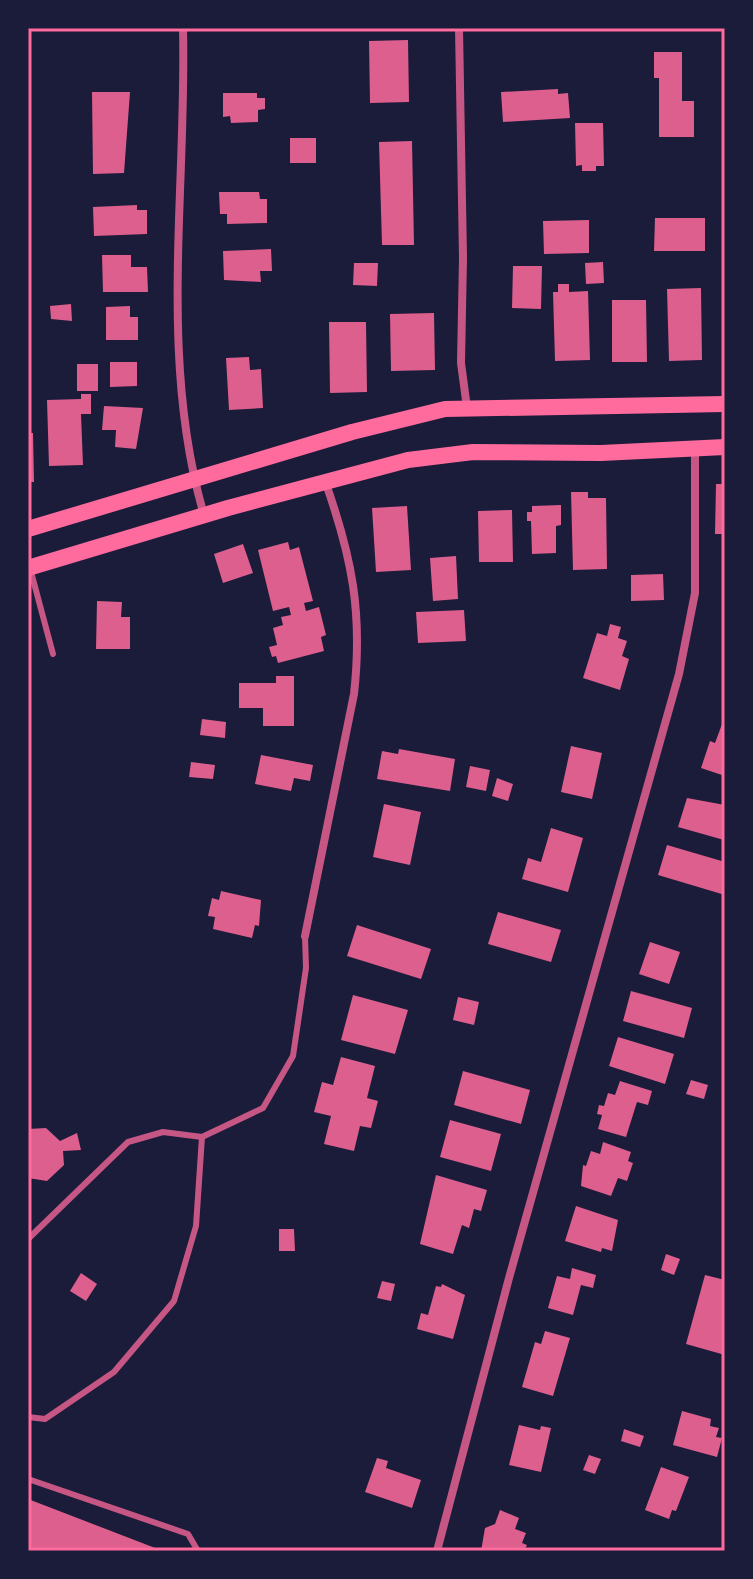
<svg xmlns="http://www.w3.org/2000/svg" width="753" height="1579" font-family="Georgia,serif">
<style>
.building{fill:#dd5f8e}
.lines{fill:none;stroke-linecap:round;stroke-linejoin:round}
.service{stroke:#c65784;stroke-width:6}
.minor{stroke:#c65784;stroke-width:8}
.secondary{stroke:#ff6b9d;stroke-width:16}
.neatline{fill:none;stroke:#ff6b9d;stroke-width:3}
</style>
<rect width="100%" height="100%" fill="#1b1b3a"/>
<!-- building -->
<path class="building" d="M408,40L409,102L370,103L369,41Z
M654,52H682V101H694V137H659V78H654Z
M558,89V94L568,93L570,118L503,122L501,92Z
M92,92H130L124,173L93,174Z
M223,93H257V98H265V109L258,110V122L231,123L230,116L223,117Z
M575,123H603L604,166H596V171H582V165L576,166Z
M290,138H316V163H290Z
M412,141L414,245H382L379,142Z
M219,192H259L260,199H267V223L227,224V214H220Z
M137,205V210H147V234L94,236L93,207Z
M655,218H705V251H654Z
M589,220V253L544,254L543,221Z
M271,249L272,271H260L261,282L224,280L223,251Z
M102,255H131V267H147L148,292H103Z
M603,262L604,283L586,284L585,263Z
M354,263H378L377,286L353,285Z
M513,266H542L541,309L512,308Z
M558,284H569V292L588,291L590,360L555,361L553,292H558Z
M701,288L702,360L669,361L667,289Z
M612,300H646L647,362H612Z
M71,304L72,321L51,319L50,306Z
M130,306V317H138V340H106V307Z
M434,313L435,370L391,371L390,314Z
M329,322H366L367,392L330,393Z
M249,357L250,370L261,369L263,408L229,410L226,358Z
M110,362H137V386L110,387Z
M77,364H98V391H77Z
M81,394H91V414H81L83,465L49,466L47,400L81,399Z
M104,406L143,408L136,449L115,447L116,430H102Z
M28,433H33L34,482H28Z
M716,484H725V534H715Z
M571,492H588V498H606L607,569L573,570Z
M561,505V525L556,526V553L532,554L531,521H527V512H532V506Z
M407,506L411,570L376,572L372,508Z
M512,510L513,562H479L478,511Z
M288,542L290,550L299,547L313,601L304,603L306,611L319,607L326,635L321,637L324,651L278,663L276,656L272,657L269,647L277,645L273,628L283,625L281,617L291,615L289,607L273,611L258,550Z
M243,544L253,573L223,583L214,554Z
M456,556L458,599L433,601L430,558Z
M663,574L664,600L631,601V575Z
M97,601L122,602L121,617H130V649H96Z
M464,610L466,641L418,643L416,612Z
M610,624L621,627L618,638L627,641L622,656L629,659L620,690L583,678L597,633L607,636Z
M276,676H294V726H263V708H239V683H276Z
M725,716V776L701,768L710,741L715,743Z
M202,719L226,722L225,738L200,735Z
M571,746L602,753L592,799L561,792Z
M399,749L455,759L450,791L377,779L382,751L398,754Z
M261,755L313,765L310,781L294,778L291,791L255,784Z
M191,762L215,765L213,779L189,777Z
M470,766L490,770L486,791L466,787Z
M497,778L513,784L508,801L492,796Z
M687,798L725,805L724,840L678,827Z
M384,804L421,812L410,865L373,857Z
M551,828L583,838L568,892L522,879L528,858L541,862Z
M667,845L725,862V895L658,875Z
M221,891L261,900L259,926L255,925L252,938L213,929L215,917L208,916L212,898L219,900Z
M498,912L561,930L551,962L488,944Z
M357,925L431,949L421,979L347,956Z
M650,942L680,952L669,984L639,974Z
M631,991L692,1008L684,1038L623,1021Z
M353,995L408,1010L395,1054L341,1040Z
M458,997L479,1002L474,1025L453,1020Z
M618,1037L674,1054L665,1084L609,1066Z
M341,1057L375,1066L367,1098L378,1101L371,1128L360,1126L354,1151L324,1144L331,1116L314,1112L322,1082L333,1085Z
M463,1071L530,1090L521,1124L454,1105Z
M691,1080L708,1085L704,1099L686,1094Z
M620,1081L652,1091L648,1105L637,1102L626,1137L598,1129L602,1115L597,1114L599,1105L604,1106L608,1093L615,1095Z
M450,1120L501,1134L491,1171L440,1157Z
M46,1128L60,1141L77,1133L81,1150L63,1151L64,1165L47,1181L28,1178V1129Z
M603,1142L631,1152L628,1161L633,1163L627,1181L618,1178L611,1196L581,1186L583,1165L586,1166L591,1151L600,1154Z
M436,1175L487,1190L481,1211L474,1209L469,1228L462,1225L453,1254L420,1244Z
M576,1206L618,1220L612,1251L602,1248L601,1252L565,1241Z
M279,1229H294L295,1251H279Z
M666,1254L680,1259L674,1275L661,1270Z
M572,1268L596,1275L593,1288L581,1285L573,1315L548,1308L557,1276L570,1279Z
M81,1273L97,1284L86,1301L70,1291Z
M705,1275L725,1280V1355L686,1344Z
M382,1281L395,1284L391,1301L377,1298Z
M442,1284L465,1295L453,1339L417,1329L421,1313L428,1315L436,1286L441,1287Z
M545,1331L570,1338L553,1396L522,1387L535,1342L541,1344Z
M682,1411L711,1419L710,1426L719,1428L716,1437L722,1438L717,1457L673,1445Z
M519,1425L540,1430L541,1426L551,1428L541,1472L509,1465Z
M624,1429L644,1436L640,1447L621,1441Z
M589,1455L601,1459L595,1474L583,1470Z
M377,1458L388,1461L386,1468L421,1480L412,1508L365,1492Z
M661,1467L689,1477L676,1511L672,1510L669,1519L645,1510Z
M28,1499L163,1551H28Z
M500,1510L519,1518L515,1529L526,1533L522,1543L527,1545L524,1551H481L485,1528L495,1524Z"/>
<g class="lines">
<!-- service -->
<path class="service" d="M30,568L53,654
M28,1239L128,1142L163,1132L202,1137L263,1108L293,1056L306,968L305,936
M28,1417L45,1419L114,1372L174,1301L196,1226L202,1137
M28,1479L188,1534L198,1551"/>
<!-- minor -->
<path class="minor" d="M183,28C187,189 158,358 204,515
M459,28L463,258L461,363L467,408
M305,936L354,694C363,613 352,557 325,481
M437,1551L509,1278L679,674L695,593V449"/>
<!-- secondary -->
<path class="secondary" d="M28,529L352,432L445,409L725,404
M28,568L228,508L408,460L473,452L601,453L725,447"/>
</g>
<!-- border -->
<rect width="753" height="1579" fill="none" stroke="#1b1b3a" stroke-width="60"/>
<rect x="30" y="30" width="693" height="1519" class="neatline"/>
</svg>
